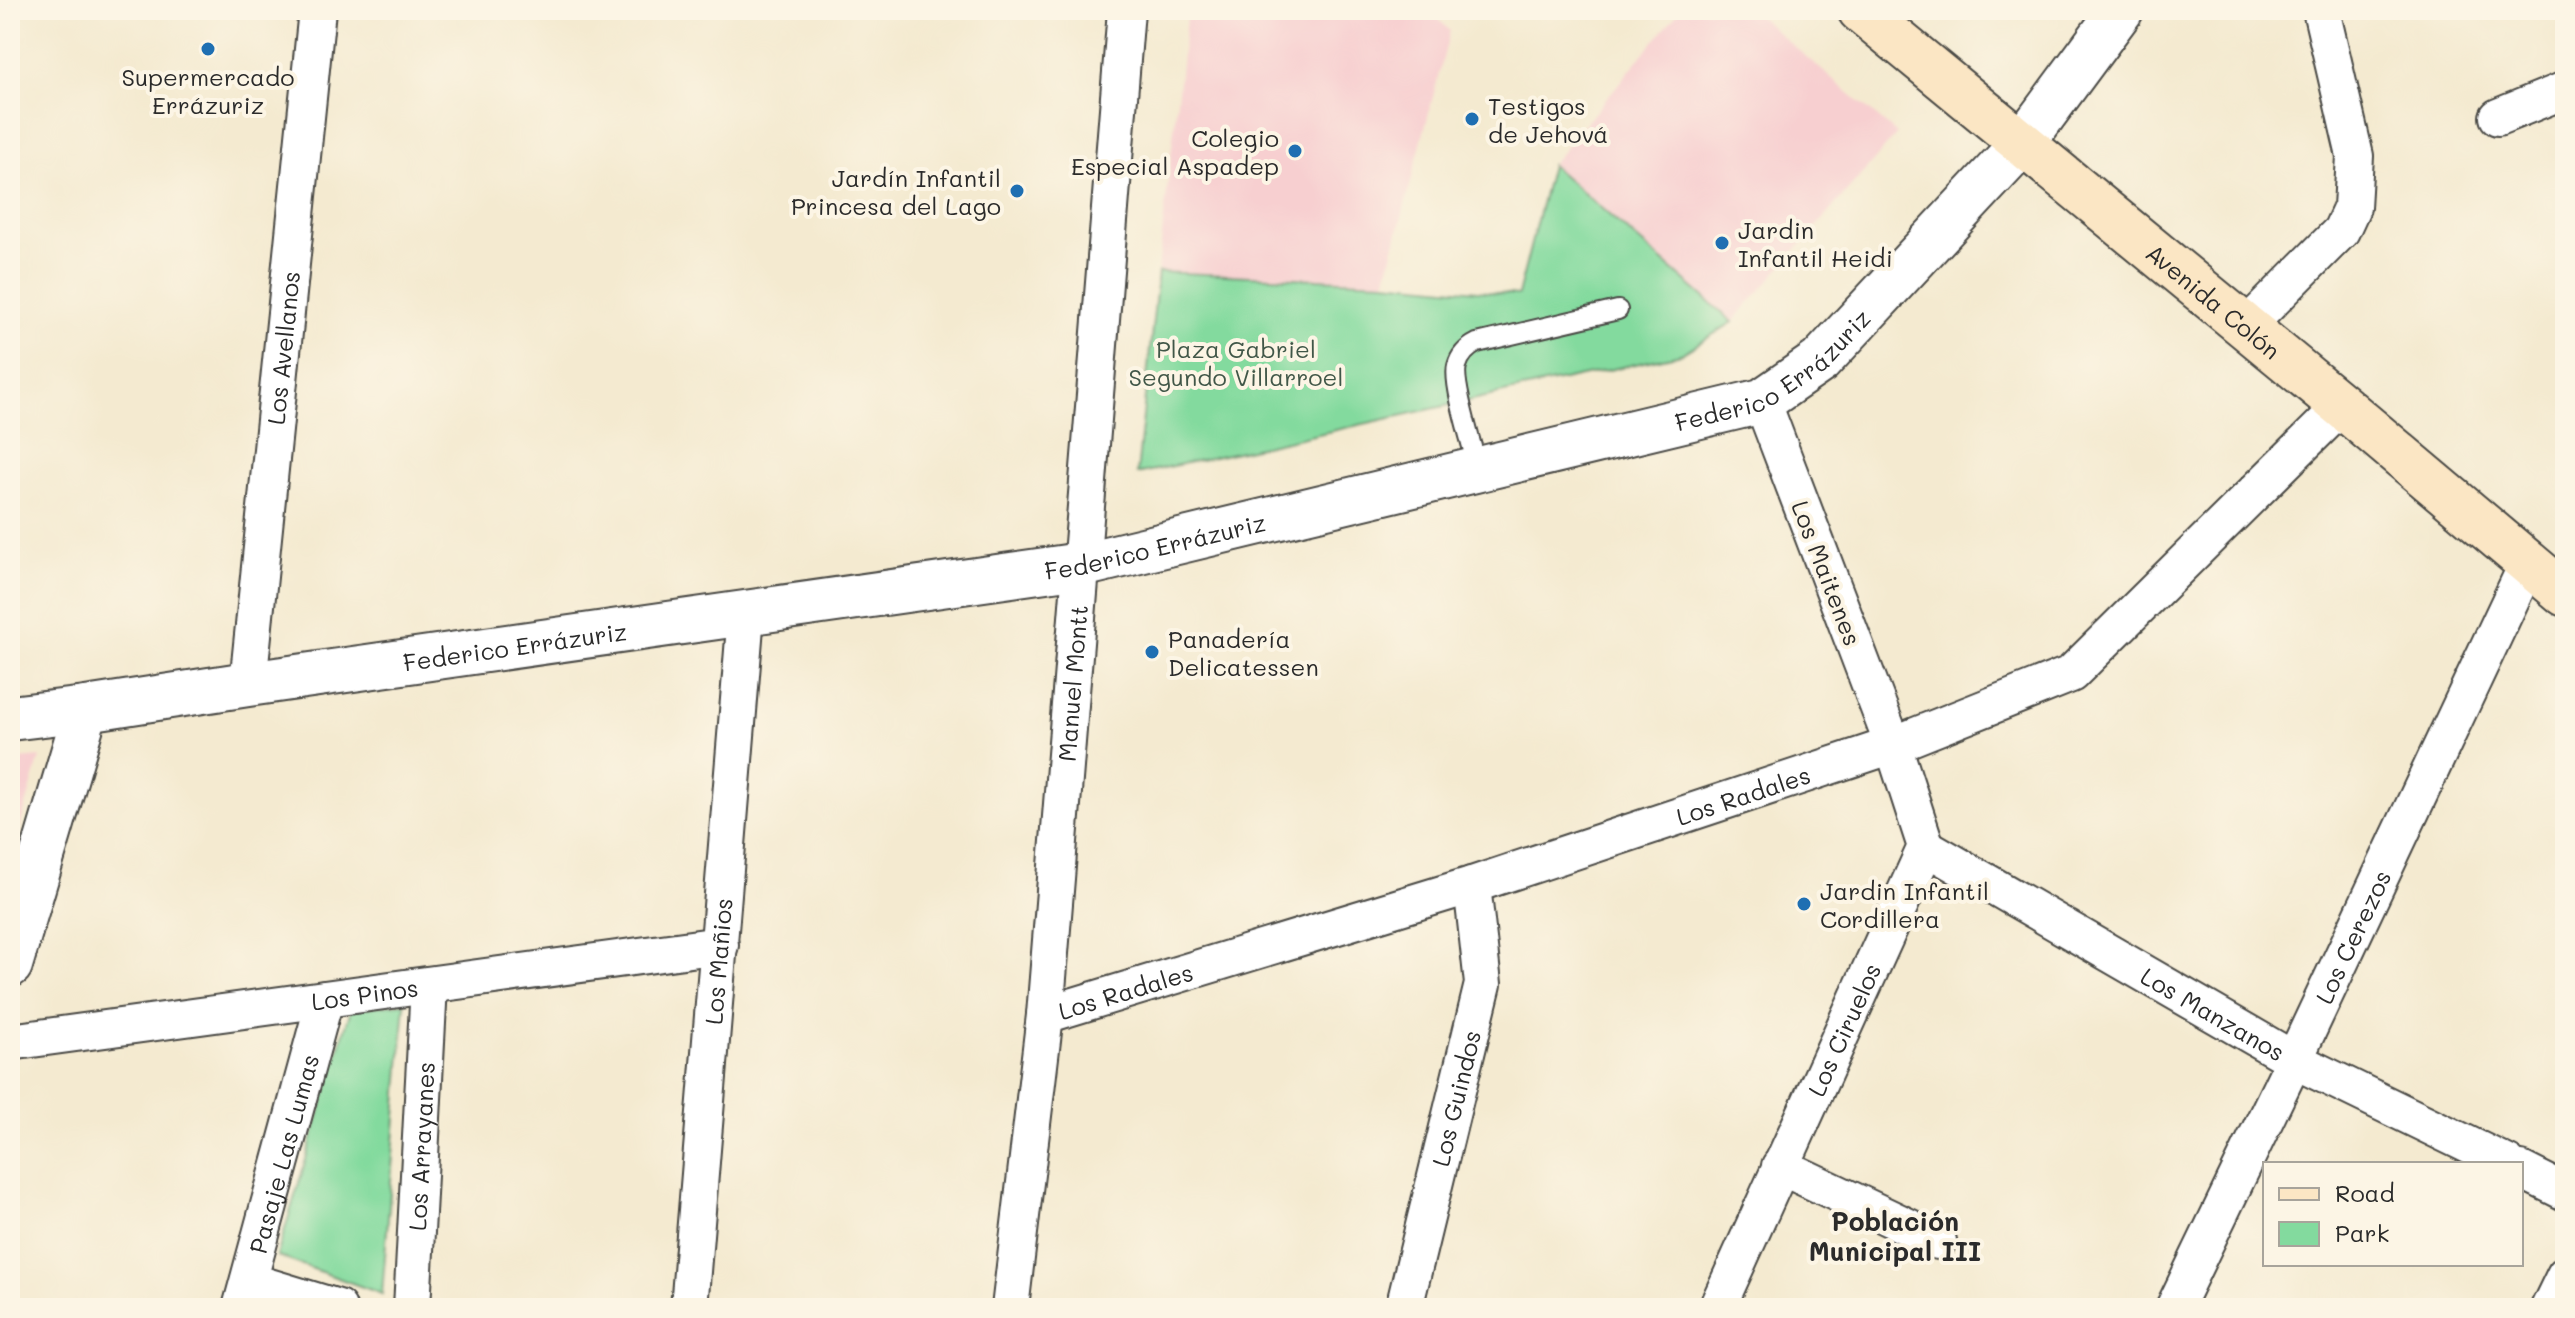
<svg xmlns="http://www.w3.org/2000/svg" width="2575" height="1318" font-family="Mali,sans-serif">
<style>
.built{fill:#f7cfd0}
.green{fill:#83da9e;stroke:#578264;stroke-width:2}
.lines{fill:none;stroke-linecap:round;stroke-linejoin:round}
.service-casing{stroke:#494844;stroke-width:22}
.minor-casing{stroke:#494844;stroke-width:40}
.tertiary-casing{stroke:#494844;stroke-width:48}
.secondary-casing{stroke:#494844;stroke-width:48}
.service{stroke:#fff;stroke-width:18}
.minor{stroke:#fff;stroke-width:36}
.tertiary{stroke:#fff;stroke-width:44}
.secondary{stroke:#fbe6c4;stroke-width:44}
.poi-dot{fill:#1f6fb2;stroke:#fcf5e5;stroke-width:3}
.labels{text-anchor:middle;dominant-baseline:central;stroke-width:8;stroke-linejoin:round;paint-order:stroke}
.poi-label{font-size:24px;fill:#2b2b2b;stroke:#fcf5e5;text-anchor:start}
.street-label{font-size:24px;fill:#2b2b2b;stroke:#fcf5e5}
.park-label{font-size:24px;fill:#415748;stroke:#fcf5e5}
.neighbourhood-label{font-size:26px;font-weight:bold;fill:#2b2b2b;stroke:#fcf5e5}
</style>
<rect width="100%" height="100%" fill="#fcf5e5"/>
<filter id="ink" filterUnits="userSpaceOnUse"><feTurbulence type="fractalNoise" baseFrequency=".0125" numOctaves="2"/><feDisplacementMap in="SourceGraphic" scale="16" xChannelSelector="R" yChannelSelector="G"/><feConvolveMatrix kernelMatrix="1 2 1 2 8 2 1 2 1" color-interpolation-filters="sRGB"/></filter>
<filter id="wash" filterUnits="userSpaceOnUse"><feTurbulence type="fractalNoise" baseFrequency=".006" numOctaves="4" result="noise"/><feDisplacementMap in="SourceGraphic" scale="32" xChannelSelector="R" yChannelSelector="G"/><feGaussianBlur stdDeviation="1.8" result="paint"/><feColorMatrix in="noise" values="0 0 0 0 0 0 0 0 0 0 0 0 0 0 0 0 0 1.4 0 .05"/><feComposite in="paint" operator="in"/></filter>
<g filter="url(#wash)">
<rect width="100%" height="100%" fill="#f4ead0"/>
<!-- built -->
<path class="built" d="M1187,10H1430L1450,31L1385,282L1158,272Z
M1680,10H1751L1897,134L1733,322L1551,165Z
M40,757L10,861V760Z"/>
<!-- green -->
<path class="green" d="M1551,165L1733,322L1681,354L1137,474L1158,272L1385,282L1518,295Z
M405,1003L382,1294L277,1256L351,1009Z"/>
</g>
<g filter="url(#ink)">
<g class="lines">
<!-- service casing -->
<g class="service-casing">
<path id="service" d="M1478,469C1473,448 1452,383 1457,366C1460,355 1467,348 1477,343L1618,310"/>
</g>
<!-- minor casing -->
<g class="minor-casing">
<g id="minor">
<path d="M2498,117L2565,90"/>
<path d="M2245,328L2341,231L2352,207L2355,156L2321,10"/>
<path id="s1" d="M248,684L317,10"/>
<path id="s2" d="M1926,847L2294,1060L2508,1164"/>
<path id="s3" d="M1045,1015L1472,885L1893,745L2071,674L2342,406"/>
<path id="s4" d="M10,1042L720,945"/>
<path d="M1780,1166L1938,1241"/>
<path d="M2521,1170L2565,1192"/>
<path d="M249,1281L338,1308"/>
<path id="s5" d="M241,1308L325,999"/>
<path id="s6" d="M412,1308L429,985"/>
<path id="s7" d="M689,1308L746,614"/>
<path id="s8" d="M1010,1308L1045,1015L1126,10"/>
<path id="s9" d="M1404,1308L1483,984L1472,885"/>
<path id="s10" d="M1717,1308L1926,847L1893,745L1762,401"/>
<path id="s11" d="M2174,1308L2294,1060L2528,563"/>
<path d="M2549,1308L2565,1275"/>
</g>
</g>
<!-- tertiary casing -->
<g class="tertiary-casing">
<g id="tertiary">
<path id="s12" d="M10,718L86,709L248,684L1081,565L1762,401L1820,361L2022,144L2121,10"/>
<path d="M10,965L86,709"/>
</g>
</g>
<!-- secondary casing -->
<g class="secondary-casing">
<g id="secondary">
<path id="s13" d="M1860,10L2342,406L2565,594"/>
</g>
</g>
<!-- service -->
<use href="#service" class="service"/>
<!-- minor -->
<use href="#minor" class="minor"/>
<!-- tertiary -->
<use href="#tertiary" class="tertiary"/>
<!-- secondary -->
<use href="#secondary" class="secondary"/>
</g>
</g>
<!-- markers -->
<g class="poi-dot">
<circle cx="208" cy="49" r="8"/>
<circle cx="1472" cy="119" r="8"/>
<circle cx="1295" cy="151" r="8"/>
<circle cx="1017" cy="191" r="8"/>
<circle cx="1722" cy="243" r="8"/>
<circle cx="1152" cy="652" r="8"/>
<circle cx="1804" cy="904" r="8"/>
</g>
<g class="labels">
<!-- poi labels -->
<g class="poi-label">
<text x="208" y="76" text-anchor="middle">Supermercado<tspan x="208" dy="28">Errázuriz</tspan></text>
<text x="1488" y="105">Testigos<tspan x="1488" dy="28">de Jehová</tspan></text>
<text x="1279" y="137" text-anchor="end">Colegio<tspan x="1279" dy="28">Especial Aspadep</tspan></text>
<text x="1001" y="177" text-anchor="end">Jardín Infantil<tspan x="1001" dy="28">Princesa del Lago</tspan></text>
<text x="1738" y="229">Jardin<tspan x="1738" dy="28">Infantil Heidi</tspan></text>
<text x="1168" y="638">Panadería<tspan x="1168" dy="28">Delicatessen</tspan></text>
<text x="1820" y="890">Jardin Infantil<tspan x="1820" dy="28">Cordillera</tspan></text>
</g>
<!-- street labels -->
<g class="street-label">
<text stroke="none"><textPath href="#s13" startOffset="458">Avenida Colón</textPath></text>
<text stroke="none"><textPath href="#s1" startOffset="338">Los Avellanos</textPath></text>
<text stroke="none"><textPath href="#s12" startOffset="1806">Federico Errázuriz</textPath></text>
<text stroke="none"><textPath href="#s12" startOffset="1158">Federico Errázuriz</textPath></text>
<text transform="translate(1827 573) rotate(69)">Los Maitenes</text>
<text stroke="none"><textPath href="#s12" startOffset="510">Federico Errázuriz</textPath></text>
<text stroke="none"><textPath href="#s8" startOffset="628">Manuel Montt</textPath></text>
<text stroke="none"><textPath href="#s3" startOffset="732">Los Radales</textPath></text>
<text stroke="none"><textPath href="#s11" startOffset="412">Los Cerezos</textPath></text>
<text stroke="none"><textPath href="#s7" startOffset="348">Los Mañios</textPath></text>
<text stroke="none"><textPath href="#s3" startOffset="84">Los Radales</textPath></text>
<text stroke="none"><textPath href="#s4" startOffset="358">Los Pinos</textPath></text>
<text stroke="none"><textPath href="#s2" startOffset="332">Los Manzanos</textPath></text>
<text stroke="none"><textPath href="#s10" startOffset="306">Los Ciruelos</textPath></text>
<text stroke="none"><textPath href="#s9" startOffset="216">Los Guindos</textPath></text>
<text stroke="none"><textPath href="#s6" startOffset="162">Los Arrayanes</textPath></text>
<text stroke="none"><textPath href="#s5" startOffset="160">Pasaje Las Lumas</textPath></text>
</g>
<!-- park labels -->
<g class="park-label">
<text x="1236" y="348">Plaza Gabriel<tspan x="1236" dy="28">Segundo Villarroel</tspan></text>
</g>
<!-- neighbourhood labels -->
<g class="neighbourhood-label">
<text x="1895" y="1221">Población<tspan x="1895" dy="30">Municipal III</tspan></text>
</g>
</g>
<!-- margin -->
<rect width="2575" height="1318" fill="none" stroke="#fcf5e5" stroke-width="40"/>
<!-- legend -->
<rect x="2263" y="1162" width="260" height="104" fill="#fcf5e5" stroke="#a8a49b" stroke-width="2"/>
<rect x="2279" y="1188" width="40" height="12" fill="#fbe6c4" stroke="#a8a49b" stroke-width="2"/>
<text x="2335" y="1202" font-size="24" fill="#2b2b2b">Road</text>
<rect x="2279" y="1222" width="40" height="24" fill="#83da9e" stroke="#a8a49b" stroke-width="2"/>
<text x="2335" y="1242" font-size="24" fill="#2b2b2b">Park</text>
</svg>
